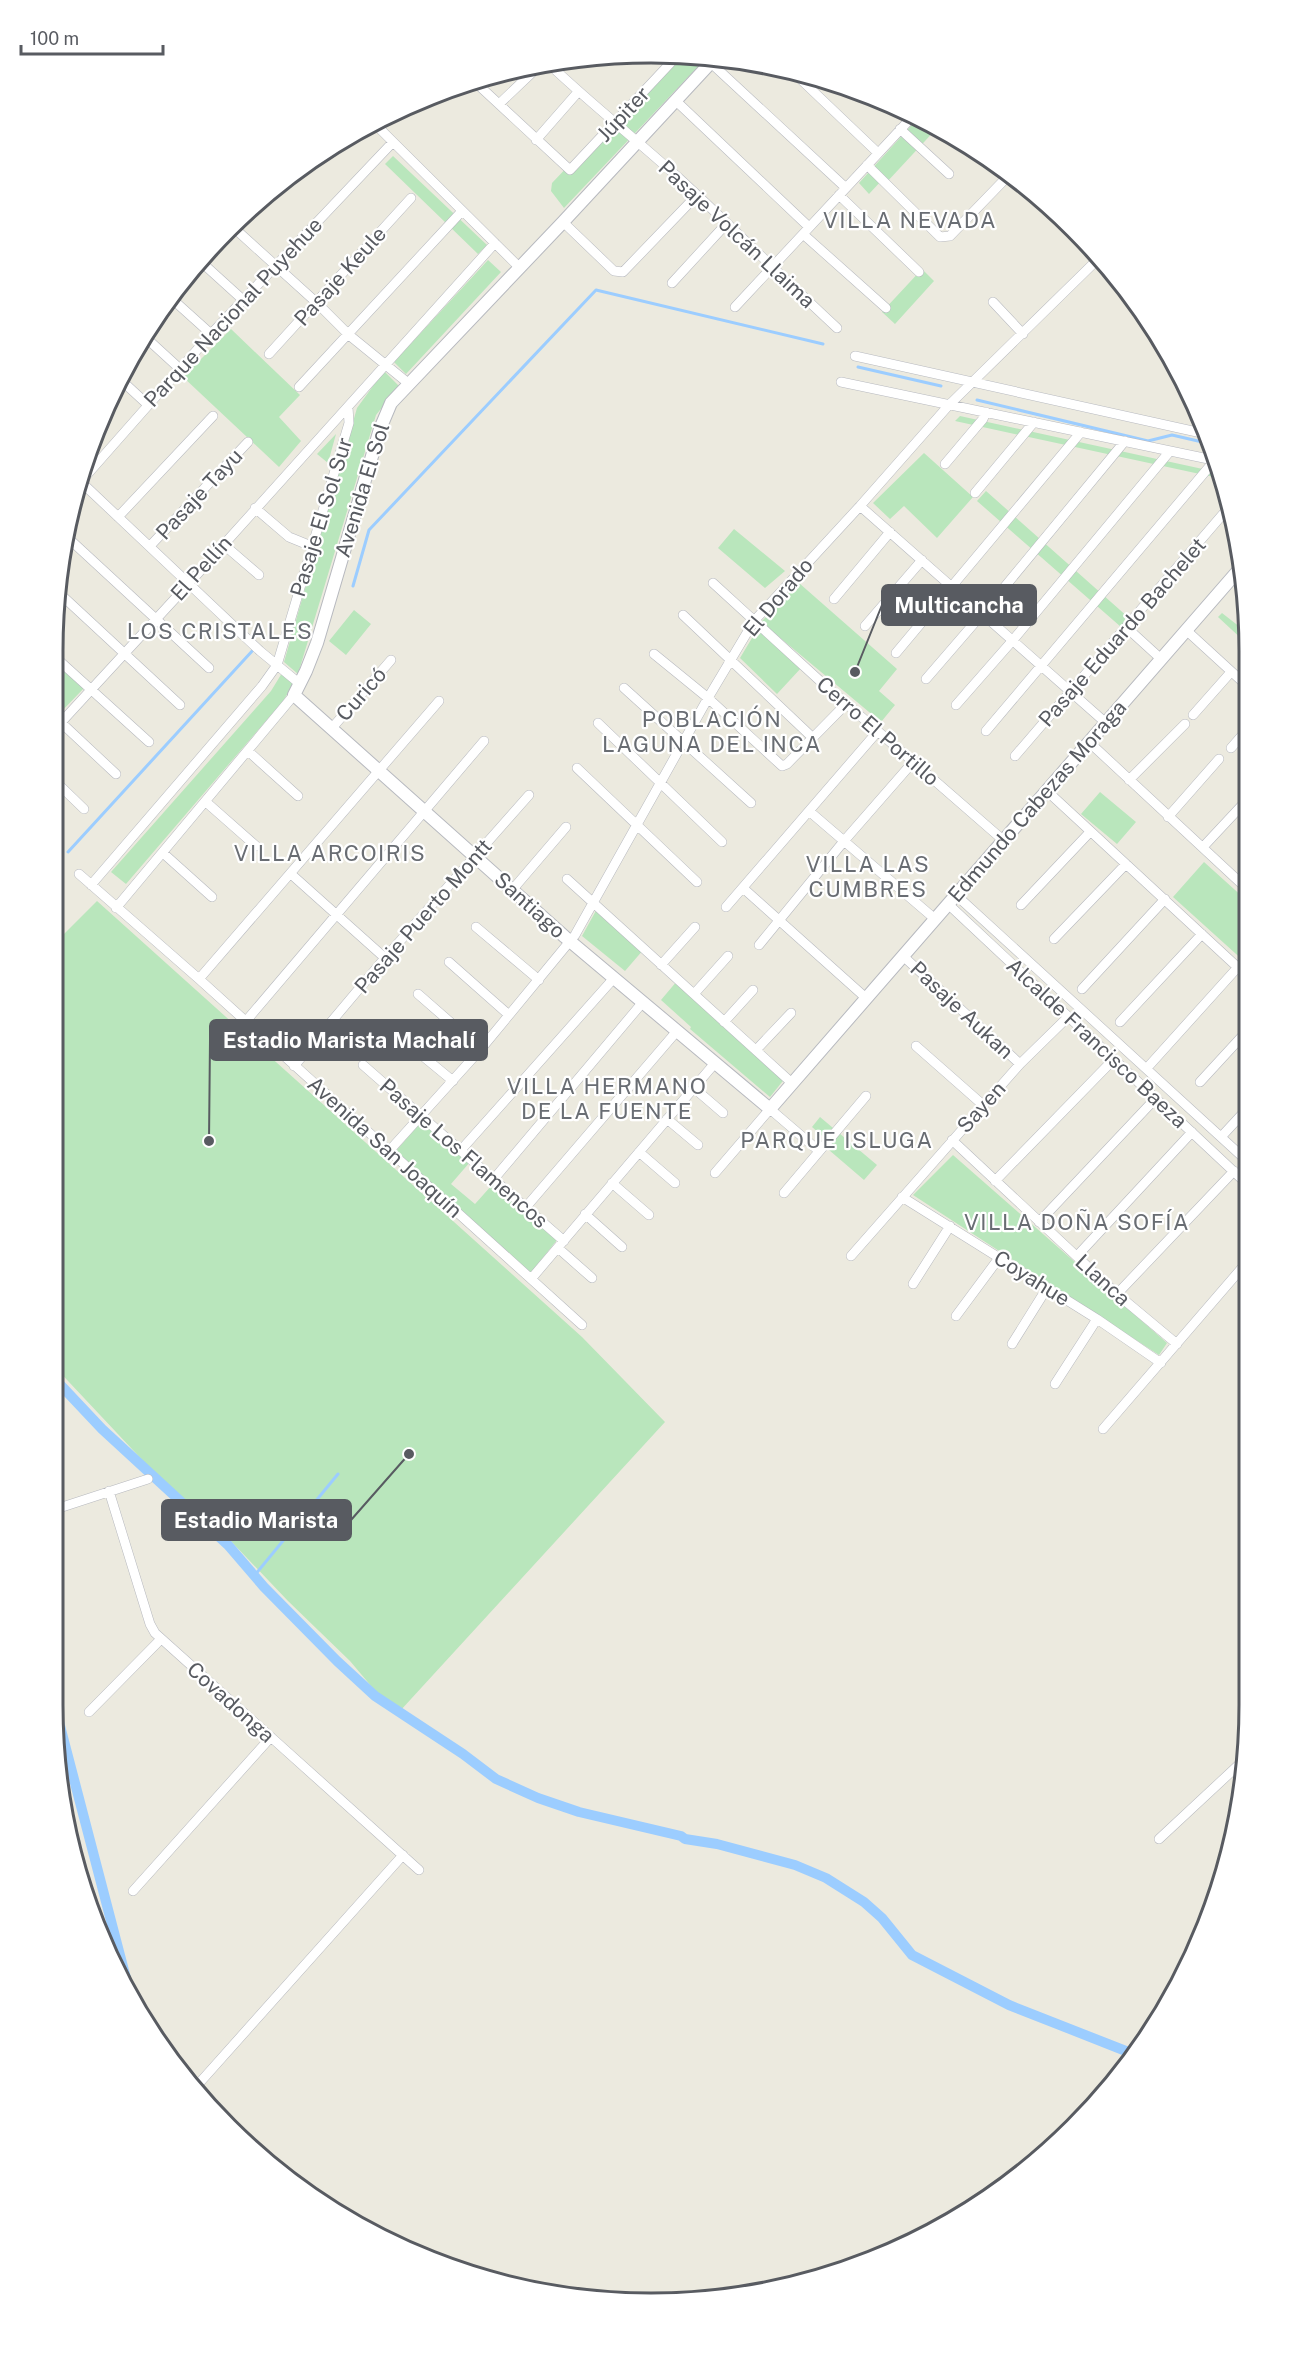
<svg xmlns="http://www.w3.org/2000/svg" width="1302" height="2356" font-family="'Public Sans',sans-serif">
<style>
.green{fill:#b9e6bc}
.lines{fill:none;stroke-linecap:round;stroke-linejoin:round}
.stream{stroke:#9ccdff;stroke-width:3}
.canal{stroke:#9ccdff;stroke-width:10}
.minor-casing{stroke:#b7b9bf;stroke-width:10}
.tertiary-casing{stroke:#b7b9bf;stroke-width:14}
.minor{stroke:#fff;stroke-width:9}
.tertiary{stroke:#fff;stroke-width:12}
.labels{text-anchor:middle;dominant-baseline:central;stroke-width:4.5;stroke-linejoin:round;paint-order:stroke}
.street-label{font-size:21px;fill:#585b61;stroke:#fff}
.neighbourhood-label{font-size:22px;letter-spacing:1.5px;fill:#696d73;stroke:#fff}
.rim{fill:none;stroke:#585b61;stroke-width:3}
.leader{fill:none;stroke:#585b61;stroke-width:2}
.callout-dot{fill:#585b61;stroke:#fff;stroke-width:2}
.callout{fill:#585b61;stroke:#585b61;stroke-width:2}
.callout-label{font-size:22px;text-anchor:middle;font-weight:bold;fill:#fff}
</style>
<rect width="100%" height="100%" fill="#eceadf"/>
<!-- green -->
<path class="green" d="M673,56L707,57L564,208L551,191L552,183Z
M918,118L938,127L886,183L882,180L869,194L859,183Z
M393,156L487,245L478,254L385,164Z
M488,260L501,272L406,374L394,362Z
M922,269L934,281L895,324L882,312Z
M231,329L300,395L279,417L301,441L279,467L183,377Z
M384,371L399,386L376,415L298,674L284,662L357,408Z
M960,416L1221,473L1223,479L955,421Z
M336,434L328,463L317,454Z
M924,453L973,497L937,538L904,506L890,519L873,503Z
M986,491L1129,618L1121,627L977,501Z
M734,529L785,571L765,588L718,548Z
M799,583L897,669L879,691L895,705L881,722L761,622Z
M354,610L371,624L346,655L329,641Z
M1222,613L1245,631V642L1218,617Z
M758,628L802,667L777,694L740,658Z
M54,656L87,685L58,715L54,711Z
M282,673L294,683L283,701L126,884L111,872L271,691Z
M1100,792L1136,822L1117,844L1081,814Z
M1204,862L1245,899L1246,963L1173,897Z
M97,901L582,1337L665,1422L400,1711L377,1693L350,1661L288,1601L228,1538L165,1487L147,1465L53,1365V945Z
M598,907L644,949L625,971L582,936Z
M677,981L786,1077L770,1097L690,1029L691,1027L661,1000Z
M820,1117L877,1165L864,1180L829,1150L833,1145L812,1127Z
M422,1121L470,1162L451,1184L475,1204L492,1185L557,1240L529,1275L395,1152Z
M953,1155L1167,1343L1159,1355L913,1195Z"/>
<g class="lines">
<!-- stream -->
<path class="stream" d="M858,367L941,386
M977,400L1148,441L1172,435L1211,444
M353,586L369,530L596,290L823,344
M68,852L254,649
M254,1576L338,1474"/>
<!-- canal -->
<path class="canal" d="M53,1377L102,1429L228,1545L264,1587L337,1661L375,1696L463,1754L496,1779L538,1798L579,1812L681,1836L685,1839L717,1844L795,1865L826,1878L864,1902L882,1918L912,1955L1009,2005L1136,2055
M53,1699L133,2005"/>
<!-- minor casing -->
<g class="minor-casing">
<path id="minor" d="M711,63L846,188
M549,64C591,104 637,140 680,179C733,228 784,279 837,328
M794,73L878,153
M474,81L570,170L677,56
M676,101L809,227
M499,104L539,66
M373,122L519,267
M900,129L949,174
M536,140L578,92
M867,165L940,237L950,236L1009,175
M839,195L919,272
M563,222L614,271L623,272L697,195
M233,227L317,303L349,335L408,383
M803,234L886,308
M199,260L242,299
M672,283L727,223
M171,298L211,334
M993,302L1023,334
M735,307L913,116
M144,336L179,368
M269,354L411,198
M855,356L1206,434
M121,380L147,404
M841,382L1218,461
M299,387L462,211
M945,464L983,419L986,412
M79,480L260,651L300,684
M77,486L211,334L393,142
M975,493L1034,422
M860,506L1106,723
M255,508L289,537L311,546
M118,517L213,416
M66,536L209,668
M223,544L259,575
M150,546L248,442
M713,583L819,680L1003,840
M57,591L180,705
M834,599L890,532
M683,615L813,738
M865,626L922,560
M1126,627L1160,658
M1186,630L1245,684
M896,653L1081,432
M654,654L708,698L782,766L787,764L846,704
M54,656L149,742
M926,679L983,613L1125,441
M624,688L751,803
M956,705L1013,640L1170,451
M1193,715L1231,672
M54,716L116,774
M598,723L722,842
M332,728L391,660
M54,730L182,591L495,243
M986,731L1215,460
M1089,742L1245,887
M1231,748L1245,732
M248,751L298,796
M1015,756L1229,507
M577,768L697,882
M54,780L84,809
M1129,780L1185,724
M1047,791L1246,975
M206,802L256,846
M809,811L935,919
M1168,817L1219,759
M1203,847L1245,802
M163,853L212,897
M79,874L199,979L582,1325
M291,874L385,958
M567,879L793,1084
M91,885L262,686L277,665L349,423L348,407
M743,888L866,998
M513,889L566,827
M956,895L1246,1160
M948,904L1246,1183
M1021,905L1090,832
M726,907L878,731
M116,908L294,695
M476,927L539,980
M1054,939L1126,864
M759,945L844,841L913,762
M903,956L1020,1064
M449,962L509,1015
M661,965L695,927
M199,979L439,701
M1082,989L1165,899
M418,994L481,1049
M694,994L728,956
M246,1021L484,741
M724,1022L753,990
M1120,1022L1202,934
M390,1029L453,1081
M916,1046L983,1105
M756,1050L791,1013
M363,1065L564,1241
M294,1066L385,958L529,795
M1147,1068L1238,967
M1200,1082L1246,1032
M694,1088L723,1113
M667,1119L698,1145
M1221,1137L1246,1110
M952,1140L1117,1294L1177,1344
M461,1150L614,978
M389,1151L481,1049L575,935L708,698L754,621L860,506L949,405L1097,260
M639,1152L675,1183
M715,1173L770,1109L819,1151
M493,1180L643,1002
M995,1181L1114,1059
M612,1183L649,1215
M784,1193L866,1096
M902,1197L1097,1319L1161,1363
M526,1207L677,1031
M585,1214L622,1247
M1039,1222L1155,1099
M558,1248L592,1278
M851,1256L1020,1064L1068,1017
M1077,1256L1192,1132
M531,1279L715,1063
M913,1284L950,1226
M1117,1294L1234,1171
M956,1316L999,1258
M1012,1344L1047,1288
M1055,1384L1097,1319
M1103,1429L1247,1262
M109,1491L150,1624L155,1633L419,1870
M53,1510L148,1479
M89,1712L161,1639
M1159,1839L1246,1758
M133,1891L271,1737
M194,2089L403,1855"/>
</g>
<!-- tertiary casing -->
<g class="tertiary-casing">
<path id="tertiary" d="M716,57L563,222L391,403L380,429L317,643L306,671L294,695L565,937L770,1109L1243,565"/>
</g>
<!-- minor -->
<use href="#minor" class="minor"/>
<!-- tertiary -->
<use href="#tertiary" class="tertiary"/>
</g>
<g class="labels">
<!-- street labels -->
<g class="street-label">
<text transform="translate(623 114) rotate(-47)">Júpiter</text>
<text transform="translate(737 234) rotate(43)">Pasaje Volcán Llaima</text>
<text transform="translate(340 276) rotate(-48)">Pasaje Keule</text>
<text transform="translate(233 312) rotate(-47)">Parque Nacional Puyehue</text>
<text transform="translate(362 490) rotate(-73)">Avenida El Sol</text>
<text transform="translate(199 494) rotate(-47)">Pasaje Tayu</text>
<text transform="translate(321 517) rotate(-73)">Pasaje El Sol Sur</text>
<text transform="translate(201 568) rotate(-48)">El Pellín</text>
<text transform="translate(778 597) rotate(-50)">El Dorado</text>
<text transform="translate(1122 632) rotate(-49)">Pasaje Eduardo Bachelet</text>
<text transform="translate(361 694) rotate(-49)">Curicó</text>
<text transform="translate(878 731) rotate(41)">Cerro El Portillo</text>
<text transform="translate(1037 801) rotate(-49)">Edmundo Cabezas Moraga</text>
<text transform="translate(530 905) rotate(42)">Santiago</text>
<text transform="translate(423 916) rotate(-49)">Pasaje Puerto Montt</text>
<text transform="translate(962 1010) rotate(43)">Pasaje Aukan</text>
<text transform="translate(1097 1043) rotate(43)">Alcalde Francisco Baeza</text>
<text transform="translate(981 1107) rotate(-48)">Sayen</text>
<text transform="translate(385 1147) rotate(42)">Avenida San Joaquín</text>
<text transform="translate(464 1153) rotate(41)">Pasaje Los Flamencos</text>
<text transform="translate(1032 1278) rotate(32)">Coyahue</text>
<text transform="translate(1103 1280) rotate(42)">Llanca</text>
<text transform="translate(231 1702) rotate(42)">Covadonga</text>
</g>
<!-- neighbourhood labels -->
<g class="neighbourhood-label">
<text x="910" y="220">VILLA NEVADA</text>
<text x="220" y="631">LOS CRISTALES</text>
<text x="712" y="719">POBLACIÓN<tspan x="712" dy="25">LAGUNA DEL INCA</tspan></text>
<text x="330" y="853">VILLA ARCOIRIS</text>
<text x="868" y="864">VILLA LAS<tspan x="868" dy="25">CUMBRES</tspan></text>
<text x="607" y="1086">VILLA HERMANO<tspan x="607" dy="25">DE LA FUENTE</tspan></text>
<text x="837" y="1140">PARQUE ISLUGA</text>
<text x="1077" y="1222">VILLA DOÑA SOFÍA</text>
</g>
</g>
<!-- crop -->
<path d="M0 0H1302V2356H0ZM651 63H651A588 588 0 0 1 1239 651V1705A588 588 0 0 1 651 2293H651A588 588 0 0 1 63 1705V651A588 588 0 0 1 651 63Z" fill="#fff" fill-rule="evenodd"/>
<path class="rim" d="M651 63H651A588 588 0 0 1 1239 651V1705A588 588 0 0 1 651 2293H651A588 588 0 0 1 63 1705V651A588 588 0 0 1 651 63Z"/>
<!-- callouts -->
<path class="leader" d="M855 672L882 605M209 1141L210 1040M409 1454L351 1520"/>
<g class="callout-dot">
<circle cx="855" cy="672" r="6"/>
<circle cx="209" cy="1141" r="6"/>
<circle cx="409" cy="1454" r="6"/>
</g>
<g class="callout">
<rect x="882" y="585" width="154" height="40" rx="6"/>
<rect x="210" y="1020" width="277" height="40" rx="6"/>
<rect x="162" y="1500" width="189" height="40" rx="6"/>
</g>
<g class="callout-label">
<text x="959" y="613">Multicancha</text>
<text x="349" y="1048">Estadio Marista Machalí</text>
<text x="256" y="1528">Estadio Marista</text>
</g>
<!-- scale -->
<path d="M21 45v9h142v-9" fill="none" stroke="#585b61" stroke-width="3"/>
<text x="30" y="45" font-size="18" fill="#585b61" stroke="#ffffff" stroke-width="4.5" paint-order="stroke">100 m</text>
</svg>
